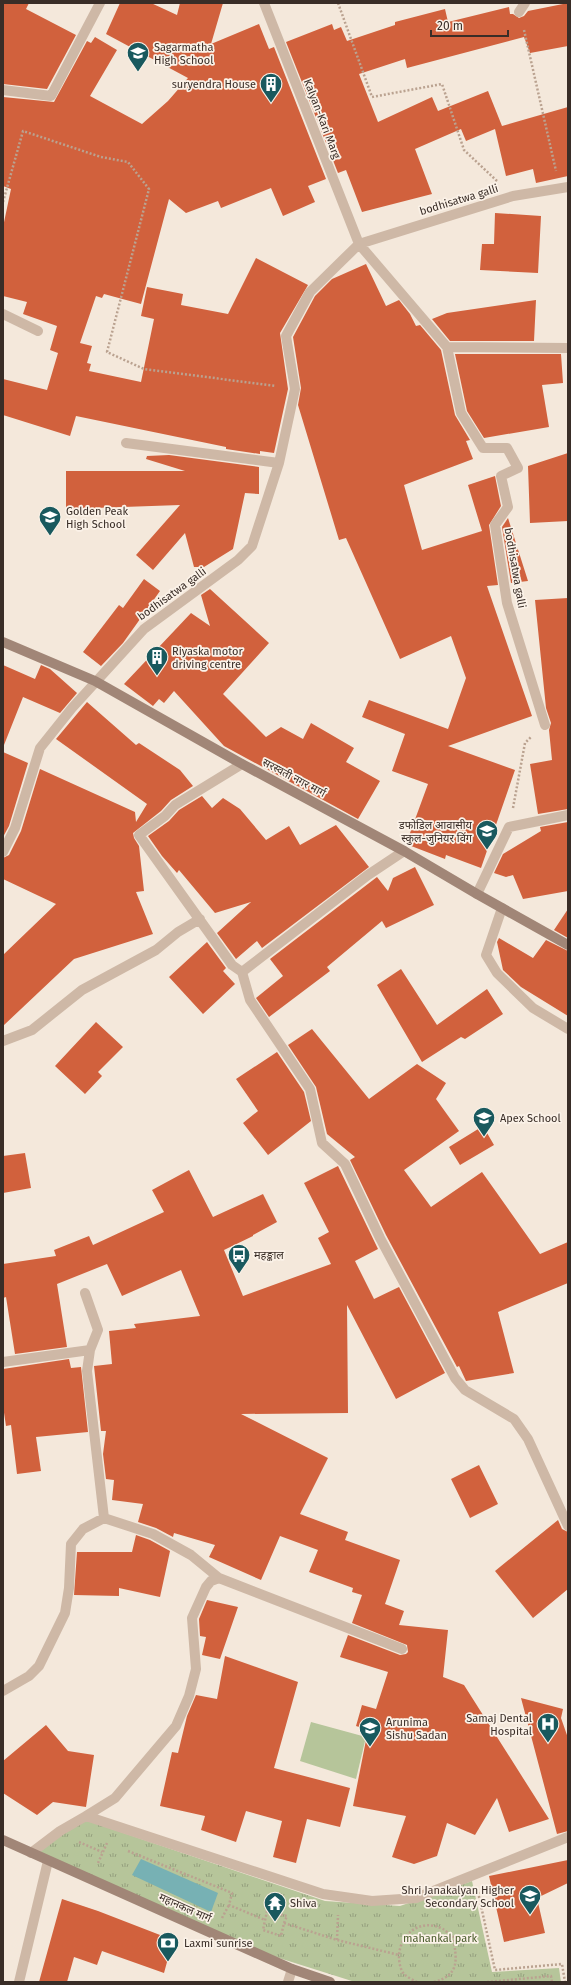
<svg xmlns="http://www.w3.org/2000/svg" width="571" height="1985" font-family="'Fira Sans','Noto Sans Devanagari',sans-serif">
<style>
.green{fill:#b6c59a}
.park{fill:url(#park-tufts)}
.water{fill:#77b1b4}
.building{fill:#d1613d}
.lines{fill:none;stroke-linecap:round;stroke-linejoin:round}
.path{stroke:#baa290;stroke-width:2.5;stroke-dasharray:2 2;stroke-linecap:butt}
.service{stroke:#ceb8a6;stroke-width:10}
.minor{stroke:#ceb8a6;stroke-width:10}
.secondary{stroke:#a18677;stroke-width:10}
.labels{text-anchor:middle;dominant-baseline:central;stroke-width:3.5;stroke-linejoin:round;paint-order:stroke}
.poi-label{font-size:11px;fill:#392d27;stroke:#fbf2e8;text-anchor:start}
.street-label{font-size:11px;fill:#392d27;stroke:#fbf2e8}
.park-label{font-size:11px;fill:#475929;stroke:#fbf2e8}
</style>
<defs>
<pattern id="park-tufts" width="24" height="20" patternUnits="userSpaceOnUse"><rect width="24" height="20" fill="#b6c59a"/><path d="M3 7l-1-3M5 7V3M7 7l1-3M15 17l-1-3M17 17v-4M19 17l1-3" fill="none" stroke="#95a07e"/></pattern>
</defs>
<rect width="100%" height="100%" fill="#f4e8db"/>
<!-- green -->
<path class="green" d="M311,1722L366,1737L356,1779L300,1761Z"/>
<!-- park -->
<path class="park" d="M82,1819L325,1901L400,1906L472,1881L492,1972L559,1968L561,1982H355L260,1952L38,1852Z"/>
<!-- water -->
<path class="water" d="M141,1859L218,1893L211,1912L132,1875Z"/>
<!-- building -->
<path class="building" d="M3,3H29L26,9L76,35L47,89L3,84Z
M120,3H151L177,15L180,3H223L211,44L259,24L269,49L274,47L326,179L308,186L315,202L283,216L271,188L221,208L218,201L186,213L169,199L141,304L104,294L102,298L96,296L80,343L92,346L87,363L91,364L89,371L141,382L154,319L141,316L147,287L183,294L181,305L228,314L256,258L308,285L280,333L288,389L274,453L260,451V454L226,449V447L76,416L70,436L3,415V379L47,390L58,353L50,350L57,326L23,314L27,302L3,296V227L11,189L3,186V97L54,102L87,41L91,43L95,37L117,50L90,96L142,124L168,101L188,78L106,34Z
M568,3V46L530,53L524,37L407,68L405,59L359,74L378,122L432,97L438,111L488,91L502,126L568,107V176L536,183L533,169L506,176L495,129L466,141L461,129L415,149L432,194L362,212L346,170L338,173L286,42L332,24L334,30L341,27L347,41L395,25V22L445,9L448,22L509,7L510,14H513L519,18L524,16L528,11Z
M495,213L541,216L538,273L480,270L482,244H494Z
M366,264L386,306L399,300L410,314L416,326L420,325L441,350L455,415L470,440L466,441L473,459L404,485L422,550L482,531L468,485L495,476L501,506L489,525L498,585L487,586L532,716L448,746L515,770L481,868L446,855L445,859L406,844L428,784L392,771L405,734L362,717L369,700L448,729L466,678L451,636L400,659L346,538L339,540L298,405L301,388L293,337L315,296L332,279Z
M536,300L534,341H450L432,319L447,313Z
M455,354H561L563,383L542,385L549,427L484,438L467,411Z
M568,453V521L530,523L528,466Z
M169,455L259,467V494L245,493L233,549L204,567H194L185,533L153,570L136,555L180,505L66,509V471H185L146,459L147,456Z
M508,518L528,581L511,583L502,527Z
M144,579L160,591L123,643L101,666L83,652L119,605L123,608Z
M210,589L269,643L223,694L266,737L281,727L303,739L311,723L354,748L346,762L380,781L358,819L224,746L174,691L164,703L159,699L153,706L124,684L191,613L210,626L201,595Z
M568,598V809L538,814L530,764L552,760L549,730L551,723L546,708L535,600Z
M3,665L35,679L41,665L50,669L77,693L60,713L23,697L4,745Z
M87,702L136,745L139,743L180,770L193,786L171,800L161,811L133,833L134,838L139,846L144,891L136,892L153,934L74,959L3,1026V955L56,904L3,879V858L9,855L21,831L40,769L135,812L136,822L147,804L56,739Z
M3,752L28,763L9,826L3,837Z
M202,796L212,808L223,798L240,809L266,840L289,826L300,845L336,825L369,867L262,948L257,941L236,959L217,933L251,902L215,913L179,870L177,873L162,856L148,836L169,821L179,810Z
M568,822V891L523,899L513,875L506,877L494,873L503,854L541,831L540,827Z
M415,867L434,905L386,928L382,921L327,967L330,971L269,1017L256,998L283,976L270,959L377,877L388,891L393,878Z
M568,909V938L554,930Z
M499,938L533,958L546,940L568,951V1016L521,987L503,970L497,942Z
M207,942L226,968L223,971L235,984L203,1014L169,977Z
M401,969L437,1025L487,989L503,1014L465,1039L461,1037L422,1062L377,985Z
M96,1022L123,1047L98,1072L102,1076L85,1094L55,1066Z
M312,1029L369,1099L417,1064L446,1083L436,1099L459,1131L404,1170L431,1207L482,1172L540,1254L568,1242V1283L498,1312L514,1373L466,1381L459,1366L457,1367L386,1235L350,1160L355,1157L327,1134L316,1087L288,1045Z
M277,1052L304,1092L311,1121L268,1155L243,1123L258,1111L236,1079Z
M483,1126L494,1145L460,1165L449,1147Z
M25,1153L31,1188L3,1193V1156Z
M338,1166L378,1249L355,1261L374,1299L399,1287L445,1373L396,1399L347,1305L348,1413L241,1414L328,1458L300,1514L348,1532L345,1540L400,1560L385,1604L404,1611L399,1625L448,1630L443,1677L464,1685L549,1819L509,1832L497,1798L475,1835L447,1823L437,1856L414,1864L392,1857L406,1816L353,1806L368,1730L356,1726L362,1705L376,1709L388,1672L340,1657L348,1635L400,1655L406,1654L408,1652L407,1645L352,1623L362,1595L352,1592L353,1588L309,1572L318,1550L280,1536L261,1580L209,1557L215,1545L174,1533L173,1537L156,1528L138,1522L143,1504L112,1500L114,1480L106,1479L103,1454L106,1431H101L94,1366L112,1364L109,1331L136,1328L134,1324L200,1316L181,1270L122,1296L107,1264L57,1284L67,1347L15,1354L6,1297L3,1298V1264L56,1256L54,1250L89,1236L93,1245L164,1212L152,1190L189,1170L213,1217L263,1194L277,1222L253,1235V1236L224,1250L243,1296L331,1264L318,1238L329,1232L304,1183Z
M69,1359L71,1368L81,1367L88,1432L36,1437L41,1471L17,1474L11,1425L6,1426L3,1406V1369Z
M479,1465L498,1504L470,1518L451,1479Z
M558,1520L562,1529L568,1532V1589L533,1618L495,1571Z
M136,1535L150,1540L170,1551L160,1597L119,1588V1596L74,1595L77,1552H132Z
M207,1600L238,1607L220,1659L202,1655L206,1637L200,1636L199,1619Z
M225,1656L298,1682L274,1768L350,1788L340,1827L307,1819L296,1863L273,1857L282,1821L246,1811L236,1842L201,1830L205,1816L160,1806L172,1752L178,1753L187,1716L196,1695L217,1699Z
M521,1698L563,1709L561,1718L568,1738V1831L557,1834Z
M46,1725L68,1751L94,1755L86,1807L53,1802L37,1815L3,1793V1761Z
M568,1860V1883L537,1898L545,1933L504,1942L489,1876Z
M62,1899L98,1911L173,1940L164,1973L102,1951L97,1965L74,1957L67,1982H39Z"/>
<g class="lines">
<!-- path -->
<path class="path" d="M338,3L372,97L442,84L464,150L497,181
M524,30L556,171
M3,202L23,131L101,157L128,162L149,189L107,352L144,369L276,386
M513,808L525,743L532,736
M79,1842L102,1852
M128,1851L232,1893L229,1905L265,1920
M98,1863L107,1843
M478,1892L495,1970L562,1964L565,1982
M222,1918L229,1905
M284,1923L287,1916L267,1911L263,1930L281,1936L284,1923L337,1940L399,1955
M337,1940L338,1915
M417,1982C413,1980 407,1977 404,1974C400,1969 399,1962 399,1956C400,1933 421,1918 443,1929C446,1931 450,1935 453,1937C457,1960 460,1975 434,1982
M487,1982L551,1976L552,1982"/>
<!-- service -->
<path class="service" d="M502,908L486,955L497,973L533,1008L568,1029"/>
<!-- minor -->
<path class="minor" d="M264,3L359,244L447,347L461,413L483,448H507L518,468L501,476L508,507L495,525L507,603L545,725
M519,12L525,3
M3,90L51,96L100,3
M3,314L38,331
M447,347L568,348
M126,443L279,463
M242,764L175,805L165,816L139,835L232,965L242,972L250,1000L310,1089L322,1143L345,1164L380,1238L455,1378L465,1390L514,1419L528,1439L568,1526
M3,852L15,828L40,748L72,708L144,629L238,560L252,546L279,463L295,389L286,336L310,292L359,244L513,196L568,187
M477,894L509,827L568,815
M242,972L368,875L404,851
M3,1041L32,1030L82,990L156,950L178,932L200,919
M3,1362L90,1350
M104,1518L153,1534L191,1555L219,1578L402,1649
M3,1691L29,1676L39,1666L65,1613L69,1588L71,1544L83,1529L104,1518L87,1371L90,1350L98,1330L85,1293
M86,1816L115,1798L176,1726L189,1696L196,1669L192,1618L206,1587L211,1581L219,1578
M31,1853L60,1831L86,1816L323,1894L372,1901L416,1898L568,1837
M19,1982L48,1861
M288,1982L292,1969"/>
<!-- secondary -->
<path class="secondary" d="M3,642L95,681L242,764L404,851L477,894L568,945
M3,1840L292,1969L330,1982"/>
</g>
<!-- icons -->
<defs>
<g id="school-pin" transform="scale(1.15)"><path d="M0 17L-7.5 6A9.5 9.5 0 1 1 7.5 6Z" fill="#19595e" stroke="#fbf2e8"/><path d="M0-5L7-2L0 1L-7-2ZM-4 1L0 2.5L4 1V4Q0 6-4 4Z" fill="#fff"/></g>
<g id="building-pin" transform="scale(1.15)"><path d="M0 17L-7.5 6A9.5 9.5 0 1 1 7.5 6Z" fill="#19595e" stroke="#fbf2e8"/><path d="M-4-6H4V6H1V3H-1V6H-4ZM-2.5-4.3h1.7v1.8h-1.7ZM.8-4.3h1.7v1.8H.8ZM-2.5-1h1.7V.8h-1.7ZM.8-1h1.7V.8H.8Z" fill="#fff"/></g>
<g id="bus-pin" transform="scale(1.15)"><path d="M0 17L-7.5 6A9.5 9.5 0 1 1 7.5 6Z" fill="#19595e" stroke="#fbf2e8"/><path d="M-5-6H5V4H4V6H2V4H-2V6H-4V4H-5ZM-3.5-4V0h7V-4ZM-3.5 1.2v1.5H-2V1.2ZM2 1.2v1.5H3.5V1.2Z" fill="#fff"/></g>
<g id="hospital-pin" transform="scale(1.15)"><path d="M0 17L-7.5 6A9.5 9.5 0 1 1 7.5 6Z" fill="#19595e" stroke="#fbf2e8"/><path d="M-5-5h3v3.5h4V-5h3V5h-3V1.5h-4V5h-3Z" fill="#fff"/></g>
<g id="temple-pin" transform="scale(1.15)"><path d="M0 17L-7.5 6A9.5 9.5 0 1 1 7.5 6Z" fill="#19595e" stroke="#fbf2e8"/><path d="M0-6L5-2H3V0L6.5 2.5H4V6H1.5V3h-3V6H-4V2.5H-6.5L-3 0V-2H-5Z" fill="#fff"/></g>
<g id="bank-pin" transform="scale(1.15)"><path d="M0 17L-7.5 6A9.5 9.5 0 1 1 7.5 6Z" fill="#19595e" stroke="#fbf2e8"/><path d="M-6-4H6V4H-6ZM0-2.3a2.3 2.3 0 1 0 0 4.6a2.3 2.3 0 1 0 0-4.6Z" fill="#fff"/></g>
</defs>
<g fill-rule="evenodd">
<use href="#school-pin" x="138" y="53"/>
<use href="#building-pin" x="271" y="84"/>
<use href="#school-pin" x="50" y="517"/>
<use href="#building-pin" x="157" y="657"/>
<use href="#school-pin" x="487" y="831"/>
<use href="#school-pin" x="484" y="1118"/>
<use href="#bus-pin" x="239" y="1255"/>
<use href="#hospital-pin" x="548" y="1724"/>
<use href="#school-pin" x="370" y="1728"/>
<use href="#school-pin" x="530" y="1896"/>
<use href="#temple-pin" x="275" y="1903"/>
<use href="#bank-pin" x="168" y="1943"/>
</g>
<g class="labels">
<!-- poi labels -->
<g class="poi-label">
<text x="154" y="47">Sagarmatha<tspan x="154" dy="13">High School</tspan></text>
<text x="256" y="84" text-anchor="end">suryendra House</text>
<text x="66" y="511">Golden Peak<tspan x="66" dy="13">High School</tspan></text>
<text x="172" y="651">Riyaska motor<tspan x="172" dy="13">driving centre</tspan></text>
<text x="472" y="825" text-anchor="end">डफोडिल आवासीय<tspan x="472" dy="13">स्कुल-जुनियर विंग</tspan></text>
<text x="500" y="1118">Apex School</text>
<text x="254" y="1255">महङ्काल</text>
<text x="532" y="1718" text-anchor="end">Samaj Dental<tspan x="532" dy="13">Hospital</tspan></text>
<text x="386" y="1722">Arunima<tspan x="386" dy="13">Sishu Sadan</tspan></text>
<text x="514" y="1890" text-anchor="end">Shri Janakalyan Higher<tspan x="514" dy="13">Secondary School</tspan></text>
<text x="290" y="1903">Shiva</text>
<text x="184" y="1943">Laxmi sunrise</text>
</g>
<!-- street labels -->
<g class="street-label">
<text transform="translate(322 119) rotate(69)">Kalyan-Kari Marg</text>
<text transform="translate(459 200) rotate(-17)">bodhisatwa galli</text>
<text transform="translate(515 568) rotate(80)">bodhisatwa galli</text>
<text transform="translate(172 594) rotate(-36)">bodhisatwa galli</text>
<text transform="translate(294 778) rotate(28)">सरस्वती नगर मार्ग</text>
<text transform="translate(185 1908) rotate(24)">महानकल मार्ग</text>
</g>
<!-- park labels -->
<g class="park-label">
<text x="440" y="1938">mahankal park</text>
</g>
</g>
<!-- border -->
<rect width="571" height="1985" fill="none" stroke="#392d27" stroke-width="8"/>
<!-- scale -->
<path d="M431 30v6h77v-6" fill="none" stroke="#392d27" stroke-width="2"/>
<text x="437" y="30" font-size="12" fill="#392d27" stroke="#fbf2e8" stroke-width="3" paint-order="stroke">20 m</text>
</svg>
